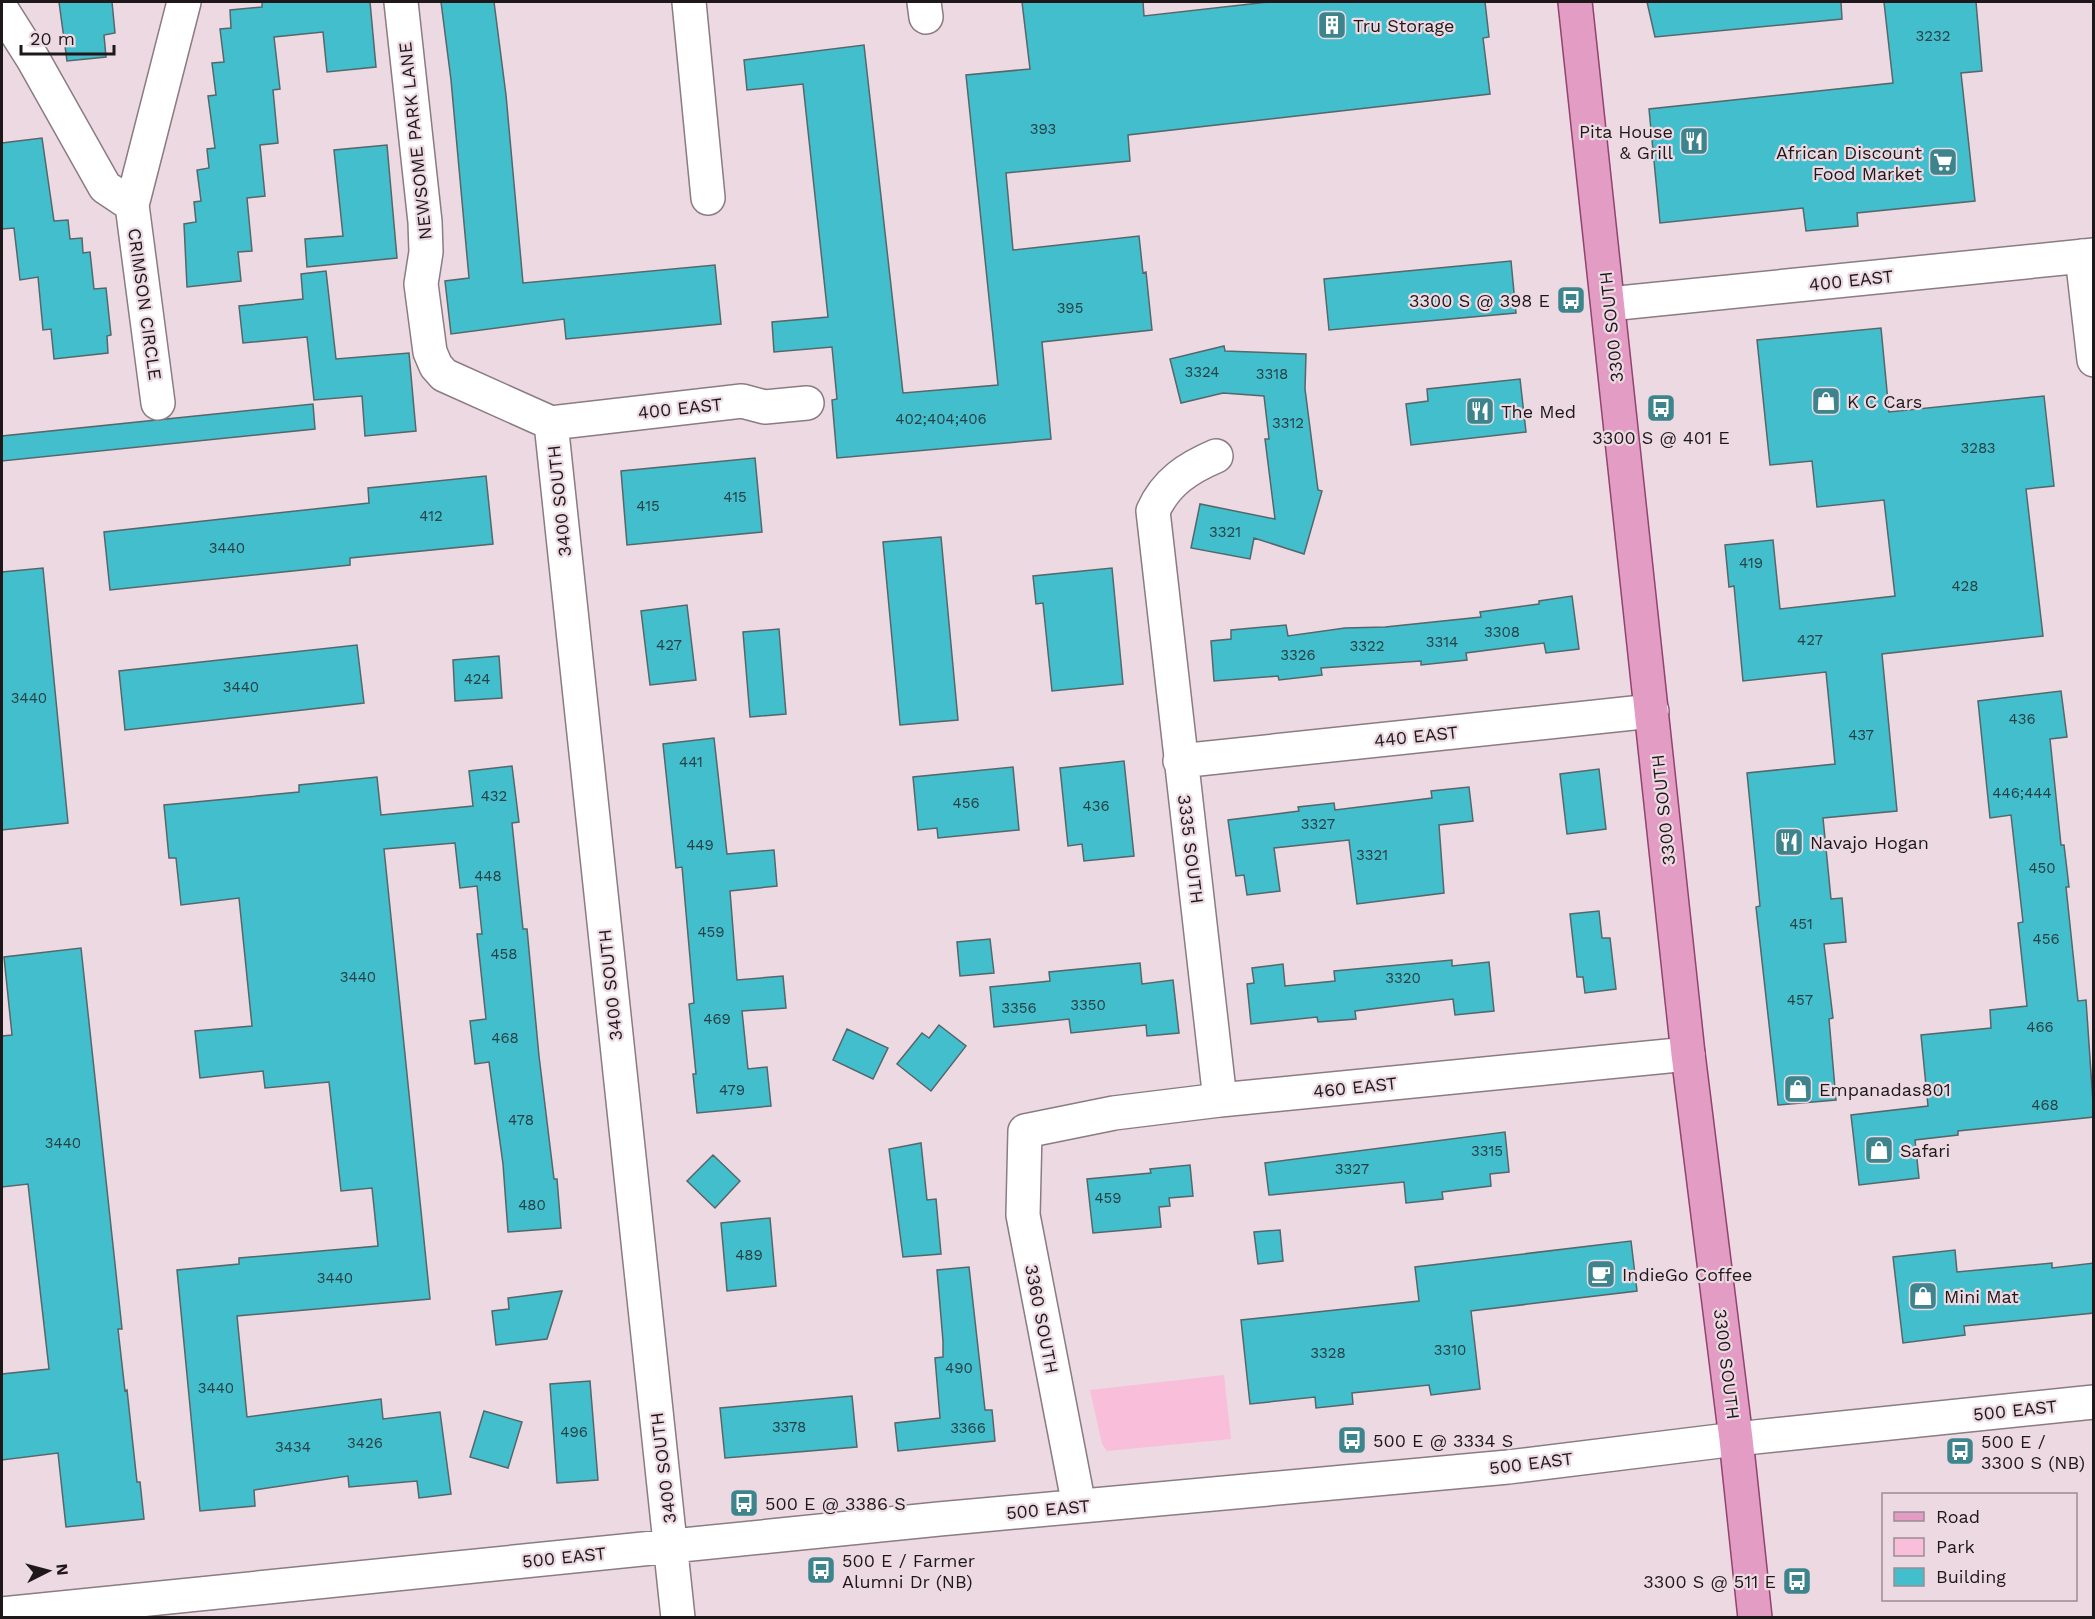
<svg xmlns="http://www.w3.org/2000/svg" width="2095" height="1619" font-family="'Work Sans',sans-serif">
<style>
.green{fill:#f9beda}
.building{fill:#43becc;stroke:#55676a;stroke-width:1.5}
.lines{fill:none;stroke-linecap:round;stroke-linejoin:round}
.minor-casing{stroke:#8b7b82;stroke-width:36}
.major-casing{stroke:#92436e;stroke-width:36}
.minor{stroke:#fff;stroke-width:33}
.major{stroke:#e39cc3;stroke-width:33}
.labels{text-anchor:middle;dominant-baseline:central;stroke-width:4.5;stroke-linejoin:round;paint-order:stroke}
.number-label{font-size:15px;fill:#274246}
.poi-label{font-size:18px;fill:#1e181a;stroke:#ecd9e2;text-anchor:start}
.street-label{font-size:18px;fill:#1e181a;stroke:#ecd9e2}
</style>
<rect width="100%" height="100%" fill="#ecd9e2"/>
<!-- green -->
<path class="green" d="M1224,1375L1231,1439L1107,1451L1102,1444L1090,1390Z"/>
<!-- building -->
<path class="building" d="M59,2H112L115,33L104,35L106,57L67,61Z
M262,2H370L376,67L327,72L323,32L274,37L280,89L273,90L278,143L260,145L265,196L247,198L252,251L238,252L241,281L187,287L184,224L196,222L194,202L201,201L197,170L209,168L207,149L215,148L208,96L216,95L212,63L224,62L220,29L231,28L230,10L262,7Z
M441,2H494L506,95L523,283L715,265L721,324L566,339L564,319L451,334L445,281L469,278L451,80Z
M1022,2H1143L1144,16L1268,2H1485L1489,37L1483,38L1490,94L1128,135L1130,161L1006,173L1013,250L1139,236L1143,273L1146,272L1152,330L1042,342L1051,439L837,458L832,400L837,399L832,347L774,352L772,322L828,317L803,84L747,90L744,60L864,45L903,393L998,385L966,75L1030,69Z
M1647,2H1841L1842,19L1655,37Z
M1884,2H1976L1982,71L1961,73L1975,201L1857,213L1858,226L1806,231L1803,208L1660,223L1649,109L1893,83Z
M42,138L54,221L68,220L70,239L82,238L83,253L90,252L94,289L106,288L111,335L107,336L108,353L54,359L51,329L43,330L38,277L20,280L14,228L2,229V143Z
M387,145L397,258L307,267L305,239L343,236L334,150Z
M1511,261L1516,313L1329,330L1324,279Z
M326,271L336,359L409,353L416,431L365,436L362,396L314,400L307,337L243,343L239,306L303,299L301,274Z
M1881,328L1889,412L2044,396L2054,486L2026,489L2043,636L1882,654L1897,811L1823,818L1831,899L1842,898L1846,942L1824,944L1833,1018L1829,1019L1836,1100L1778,1105L1756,907L1760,906L1747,773L1835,764L1826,672L1743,681L1734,586L1729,587L1725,545L1773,540L1780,609L1895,596L1884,500L1817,507L1812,461L1770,465L1757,340Z
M1224,346L1225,351L1306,354L1305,389L1318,490L1322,491L1304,554L1254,538L1250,559L1191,548L1200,504L1275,519L1265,439H1269L1264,396L1223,393L1181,403L1170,359Z
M1520,379L1526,432L1411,445L1406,404L1428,401L1427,389Z
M313,404L315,429L2,461V436Z
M755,458L762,532L627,545L621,471Z
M486,476L493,544L350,558V565L110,590L104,532L369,503L368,488Z
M941,537L958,720L900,725L883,542Z
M43,568L68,823L2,830V572Z
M1112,568L1123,684L1052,691L1043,603L1036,604L1033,576Z
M1572,596L1579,649L1546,653L1544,643L1466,653L1467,660L1421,665V661L1321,668L1322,675L1279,680L1278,676L1214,681L1211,641L1231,639V630L1286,625L1288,636L1345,628L1385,627L1481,617L1480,612L1539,604V601Z
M687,605L696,680L650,685L641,611Z
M779,629L786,714L750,717L743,632Z
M357,645L364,703L125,730L119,671Z
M499,656L502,698L455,701L453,660Z
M2061,691L2067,737L2050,739L2061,845H2064L2069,887H2066L2078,1001L2086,1000L2094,1117L1958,1131V1135L1915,1140L1919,1178L1859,1185L1851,1115L1928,1106L1921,1035L1991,1028L1990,1010L2027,1006L2018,923L2023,922L2011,815L1990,818L1978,701Z
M714,738L727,854L774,850L777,886L730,891L737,980L783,976L786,1008L742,1011L748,1069L767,1067L771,1106L697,1113L693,1074H696L689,1004L694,1003L682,867L676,868L663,744Z
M1124,761L1134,856L1084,861L1082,844L1068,846L1060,768Z
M512,766L519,822L512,823L523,929H527L539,1056L554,1179H557L561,1228L508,1232L503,1164L489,1062L475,1064L470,1021L486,1019L477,934H482L477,886L460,888L455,843L384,849L430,1299L237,1316L247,1417L381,1399L383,1419L440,1412L451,1494L419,1498L417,1481L349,1487L348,1476L254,1490L255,1506L200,1511L177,1270L239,1264V1258L378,1246L372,1188L341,1191L329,1082L265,1088L263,1071L200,1078L195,1031L252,1026L239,898L181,905L176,858H169L164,805L299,792V785L377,777L381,815L473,806L469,771Z
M1013,767L1019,830L938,838L937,828L918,830L913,777Z
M1599,769L1606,829L1567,834L1560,774Z
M1469,787L1473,821L1439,825L1444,893L1357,904L1349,840L1274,848L1280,891L1247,895L1244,875L1236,876L1228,820L1299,811L1298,807L1334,803L1335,810L1432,798L1431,791Z
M1599,911L1602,938H1610L1616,989L1585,993L1583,977H1577L1570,914Z
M990,939L994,973L960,976L957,942Z
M81,948L122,1329H118L125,1391L127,1390L137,1482H140L144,1519L66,1527L58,1453L2,1460V1374L49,1369L28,1184L2,1187V1036L12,1035L4,957Z
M1452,960V966L1489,962L1494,1011L1455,1015L1453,999L1355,1011L1356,1019L1318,1022L1317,1017L1251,1024L1247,984L1254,983L1252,968L1283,964L1285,986L1335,981L1334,971Z
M1140,963L1142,984L1173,980L1179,1033L1147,1036L1146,1025L1071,1033L1069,1019L994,1027L990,987L1050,981L1049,972Z
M939,1025L966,1046L931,1091L897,1064L922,1033L929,1038Z
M847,1029L888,1048L873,1079L833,1060Z
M1505,1132L1509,1172L1490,1174L1491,1186L1442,1192L1443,1199L1406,1203L1404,1182L1269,1195L1265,1163Z
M921,1143L927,1200L936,1199L941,1254L903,1257L889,1149Z
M713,1155L740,1181L715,1208L687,1181Z
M1190,1165L1193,1196L1169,1198L1170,1206L1159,1207L1161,1227L1093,1233L1087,1179L1151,1173L1150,1169Z
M770,1218L776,1286L727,1291L721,1223Z
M1280,1230L1283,1261L1258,1264L1254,1232Z
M1631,1241L1637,1291L1471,1311L1480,1389L1431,1395L1429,1385L1352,1393L1353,1404L1316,1408L1315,1397L1250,1404L1241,1320L1419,1301L1415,1267Z
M1955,1250L1957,1272L2052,1263V1268L2094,1263V1313L1964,1326L1965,1335L1903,1343L1893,1257Z
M969,1267L985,1410H992L995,1441L898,1451L895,1423L940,1418L935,1358L943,1357V1341L937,1270Z
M562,1291L547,1339L496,1345L492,1311L509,1309L508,1298Z
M590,1381L598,1480L557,1483L550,1384Z
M852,1396L857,1447L725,1458L720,1408Z
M484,1411L522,1422L508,1468L470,1457Z"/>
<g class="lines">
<!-- minor casing -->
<g class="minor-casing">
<path id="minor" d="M401,2L425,222L426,252L421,284L430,352L436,366L444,375L551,423
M689,2L708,198
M924,2L926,17
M2,10L33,59L105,187L132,205
M2082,256L2094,360
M1609,304L2094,255
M158,403L132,205L184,2
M551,423L678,1618
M551,423L742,401L765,407L807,403
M1216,456C1188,468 1166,482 1153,511L1220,1100
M1180,761L1652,711
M1079,1506L1023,1215L1025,1131L1114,1113L1220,1100L1688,1054
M2,1614L939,1519L1508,1467L1736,1439L2094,1402"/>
</g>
<!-- major casing -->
<g class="major-casing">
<path id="major" d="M1575,2L1688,1054L1736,1439L1755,1618"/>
</g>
<!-- minor -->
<use href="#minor" class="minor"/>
<!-- major -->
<use href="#major" class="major"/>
</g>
<!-- icons -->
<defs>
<g id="building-square" transform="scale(1.5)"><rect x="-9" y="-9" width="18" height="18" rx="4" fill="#3d848d" stroke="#ecd9e2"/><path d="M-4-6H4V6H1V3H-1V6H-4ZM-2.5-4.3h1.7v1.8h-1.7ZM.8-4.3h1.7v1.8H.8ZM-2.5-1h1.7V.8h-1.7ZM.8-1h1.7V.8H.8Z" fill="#fff"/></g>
<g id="restaurant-square" transform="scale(1.5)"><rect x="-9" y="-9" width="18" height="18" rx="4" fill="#3d848d" stroke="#ecd9e2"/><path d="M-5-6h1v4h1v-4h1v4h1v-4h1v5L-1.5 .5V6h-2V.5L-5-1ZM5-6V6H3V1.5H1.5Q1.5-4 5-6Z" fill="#fff"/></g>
<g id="supermarket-square" transform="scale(1.5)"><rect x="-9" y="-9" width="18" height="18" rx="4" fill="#3d848d" stroke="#ecd9e2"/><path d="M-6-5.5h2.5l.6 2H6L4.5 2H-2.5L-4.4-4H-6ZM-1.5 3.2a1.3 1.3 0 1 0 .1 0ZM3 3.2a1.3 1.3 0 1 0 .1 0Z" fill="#fff"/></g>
<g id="bus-square" transform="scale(1.5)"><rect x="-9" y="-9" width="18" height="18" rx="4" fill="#3d848d" stroke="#ecd9e2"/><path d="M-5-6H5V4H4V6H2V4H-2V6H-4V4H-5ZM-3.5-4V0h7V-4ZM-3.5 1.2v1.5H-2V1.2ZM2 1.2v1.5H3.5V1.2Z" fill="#fff"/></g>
<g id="shop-square" transform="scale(1.5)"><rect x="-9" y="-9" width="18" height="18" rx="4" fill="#3d848d" stroke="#ecd9e2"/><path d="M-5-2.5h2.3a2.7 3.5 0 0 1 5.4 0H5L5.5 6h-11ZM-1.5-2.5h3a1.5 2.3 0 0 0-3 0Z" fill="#fff"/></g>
<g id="cafe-square" transform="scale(1.5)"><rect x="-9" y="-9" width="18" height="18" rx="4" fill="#3d848d" stroke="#ecd9e2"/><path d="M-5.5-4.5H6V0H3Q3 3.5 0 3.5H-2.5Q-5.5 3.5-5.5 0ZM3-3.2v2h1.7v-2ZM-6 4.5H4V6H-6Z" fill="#fff"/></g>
</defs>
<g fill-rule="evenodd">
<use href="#building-square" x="1332" y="25"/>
<use href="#restaurant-square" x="1694" y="141"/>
<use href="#supermarket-square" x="1943" y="162"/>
<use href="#bus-square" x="1571" y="300"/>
<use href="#shop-square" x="1826" y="401"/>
<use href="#bus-square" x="1661" y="408"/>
<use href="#restaurant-square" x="1480" y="411"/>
<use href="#restaurant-square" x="1789" y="842"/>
<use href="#shop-square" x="1798" y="1089"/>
<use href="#shop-square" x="1879" y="1150"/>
<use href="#cafe-square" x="1601" y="1274"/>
<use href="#shop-square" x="1923" y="1296"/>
<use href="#bus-square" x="1352" y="1440"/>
<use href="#bus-square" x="1960" y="1451"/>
<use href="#bus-square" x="744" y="1503"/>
<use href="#bus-square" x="821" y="1570"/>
<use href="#bus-square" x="1797" y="1581"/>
</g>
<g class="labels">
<!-- number labels -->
<g class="number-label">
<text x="1933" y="36">3232</text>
<text x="1043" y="129">393</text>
<text x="1070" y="308">395</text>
<text x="1202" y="372">3324</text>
<text x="1272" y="374">3318</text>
<text x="941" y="419">402;404;406</text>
<text x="1288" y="423">3312</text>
<text x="1978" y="448">3283</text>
<text x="735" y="497">415</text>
<text x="648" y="506">415</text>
<text x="431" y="516">412</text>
<text x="1225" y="532">3321</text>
<text x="227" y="548">3440</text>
<text x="1751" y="563">419</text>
<text x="1965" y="586">428</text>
<text x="1502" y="632">3308</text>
<text x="1810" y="640">427</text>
<text x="1442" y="642">3314</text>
<text x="669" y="645">427</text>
<text x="1367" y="646">3322</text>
<text x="1298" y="655">3326</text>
<text x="477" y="679">424</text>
<text x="241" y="687">3440</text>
<text x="29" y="698">3440</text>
<text x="2022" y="719">436</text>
<text x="1861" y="735">437</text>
<text x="691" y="762">441</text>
<text x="2022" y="793">446;444</text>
<text x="494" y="796">432</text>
<text x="966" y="803">456</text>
<text x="1096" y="806">436</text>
<text x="1318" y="824">3327</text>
<text x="700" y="845">449</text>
<text x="1372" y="855">3321</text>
<text x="2042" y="868">450</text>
<text x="488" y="876">448</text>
<text x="1801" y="924">451</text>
<text x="711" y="932">459</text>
<text x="2046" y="939">456</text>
<text x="504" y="954">458</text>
<text x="358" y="977">3440</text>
<text x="1403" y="978">3320</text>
<text x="1800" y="1000">457</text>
<text x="1088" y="1005">3350</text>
<text x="1019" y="1008">3356</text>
<text x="717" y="1019">469</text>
<text x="2040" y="1027">466</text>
<text x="505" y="1038">468</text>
<text x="732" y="1090">479</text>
<text x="2045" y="1105">468</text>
<text x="521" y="1120">478</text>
<text x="63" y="1143">3440</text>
<text x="1487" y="1151">3315</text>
<text x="1352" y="1169">3327</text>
<text x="1108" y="1198">459</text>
<text x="532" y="1205">480</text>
<text x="749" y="1255">489</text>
<text x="335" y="1278">3440</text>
<text x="1450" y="1350">3310</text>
<text x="1328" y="1353">3328</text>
<text x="959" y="1368">490</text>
<text x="216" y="1388">3440</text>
<text x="789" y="1427">3378</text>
<text x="968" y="1428">3366</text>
<text x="574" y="1432">496</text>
<text x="365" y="1443">3426</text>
<text x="293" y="1447">3434</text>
</g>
<!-- poi labels -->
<g class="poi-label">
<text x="1353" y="25">Tru Storage</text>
<text x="1673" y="131" text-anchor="end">Pita House<tspan x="1673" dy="21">&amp; Grill</tspan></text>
<text x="1922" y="152" text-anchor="end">African Discount<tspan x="1922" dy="21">Food Market</tspan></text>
<text x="1550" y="300" text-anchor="end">3300 S @ 398 E</text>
<text x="1847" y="401">K C Cars</text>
<text x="1501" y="411">The Med</text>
<text x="1661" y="437" text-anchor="middle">3300 S @ 401 E</text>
<text x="1810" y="842">Navajo Hogan</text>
<text x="1819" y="1089">Empanadas801</text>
<text x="1900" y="1150">Safari</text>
<text x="1622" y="1274">IndieGo Coffee</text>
<text x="1944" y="1296">Mini Mat</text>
<text x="1373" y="1440">500 E @ 3334 S</text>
<text x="1981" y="1441">500 E /<tspan x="1981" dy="21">3300 S (NB)</tspan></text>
<text x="765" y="1503">500 E @ 3386 S</text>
<text x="842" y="1560">500 E / Farmer<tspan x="842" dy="21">Alumni Dr (NB)</tspan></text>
<text x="1776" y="1581" text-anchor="end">3300 S @ 511 E</text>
</g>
<!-- street labels -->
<g class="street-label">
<text transform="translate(415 141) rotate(-96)">NEWSOME PARK LANE</text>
<text transform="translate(1851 280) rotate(-6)">400 EAST</text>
<text transform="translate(145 304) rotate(82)">CRIMSON CIRCLE</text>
<text transform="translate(1611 327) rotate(-96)">3300 SOUTH</text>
<text transform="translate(680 408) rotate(-6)">400 EAST</text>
<text transform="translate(559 501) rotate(-96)">3400 SOUTH</text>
<text transform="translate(1416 736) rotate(-6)">440 EAST</text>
<text transform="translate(1663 810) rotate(-96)">3300 SOUTH</text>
<text transform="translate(1191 849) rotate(83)">3335 SOUTH</text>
<text transform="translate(610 985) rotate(-96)">3400 SOUTH</text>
<text transform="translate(1355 1087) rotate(-6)">460 EAST</text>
<text transform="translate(1042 1319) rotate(79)">3360 SOUTH</text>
<text transform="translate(1727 1364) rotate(83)">3300 SOUTH</text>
<text transform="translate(2015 1410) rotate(-6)">500 EAST</text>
<text transform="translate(1531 1463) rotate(-7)">500 EAST</text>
<text transform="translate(663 1468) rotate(-97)">3400 SOUTH</text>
<text transform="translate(1048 1509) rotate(-5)">500 EAST</text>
<text transform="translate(564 1557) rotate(-6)">500 EAST</text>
</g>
</g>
<!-- border -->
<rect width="2095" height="1619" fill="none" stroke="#1e181a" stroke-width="6"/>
<!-- legend -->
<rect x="1882" y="1493" width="195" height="108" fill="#ecd9e2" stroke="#9a8c92" stroke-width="1.5"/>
<rect x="1894" y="1512" width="30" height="9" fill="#e39cc3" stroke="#9a8c92" stroke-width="1.5"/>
<text x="1936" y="1523" font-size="18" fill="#1e181a">Road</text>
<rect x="1894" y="1538" width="30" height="18" fill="#f9beda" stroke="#9a8c92" stroke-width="1.5"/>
<text x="1936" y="1553" font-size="18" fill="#1e181a">Park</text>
<rect x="1894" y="1568" width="30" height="18" fill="#43becc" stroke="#9a8c92" stroke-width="1.5"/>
<text x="1936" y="1583" font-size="18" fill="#1e181a">Building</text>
<!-- north arrow -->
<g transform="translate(48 1571) rotate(84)" stroke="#ecd9e2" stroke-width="4.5" paint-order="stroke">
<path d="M0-4.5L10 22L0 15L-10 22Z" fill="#1e181a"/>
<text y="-9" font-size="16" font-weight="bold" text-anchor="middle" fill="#1e181a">N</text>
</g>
<!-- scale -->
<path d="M21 45v9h93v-9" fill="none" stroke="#1e181a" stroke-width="3"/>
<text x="30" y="45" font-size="18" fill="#1e181a" stroke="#ecd9e2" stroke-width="4.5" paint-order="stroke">20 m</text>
</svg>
